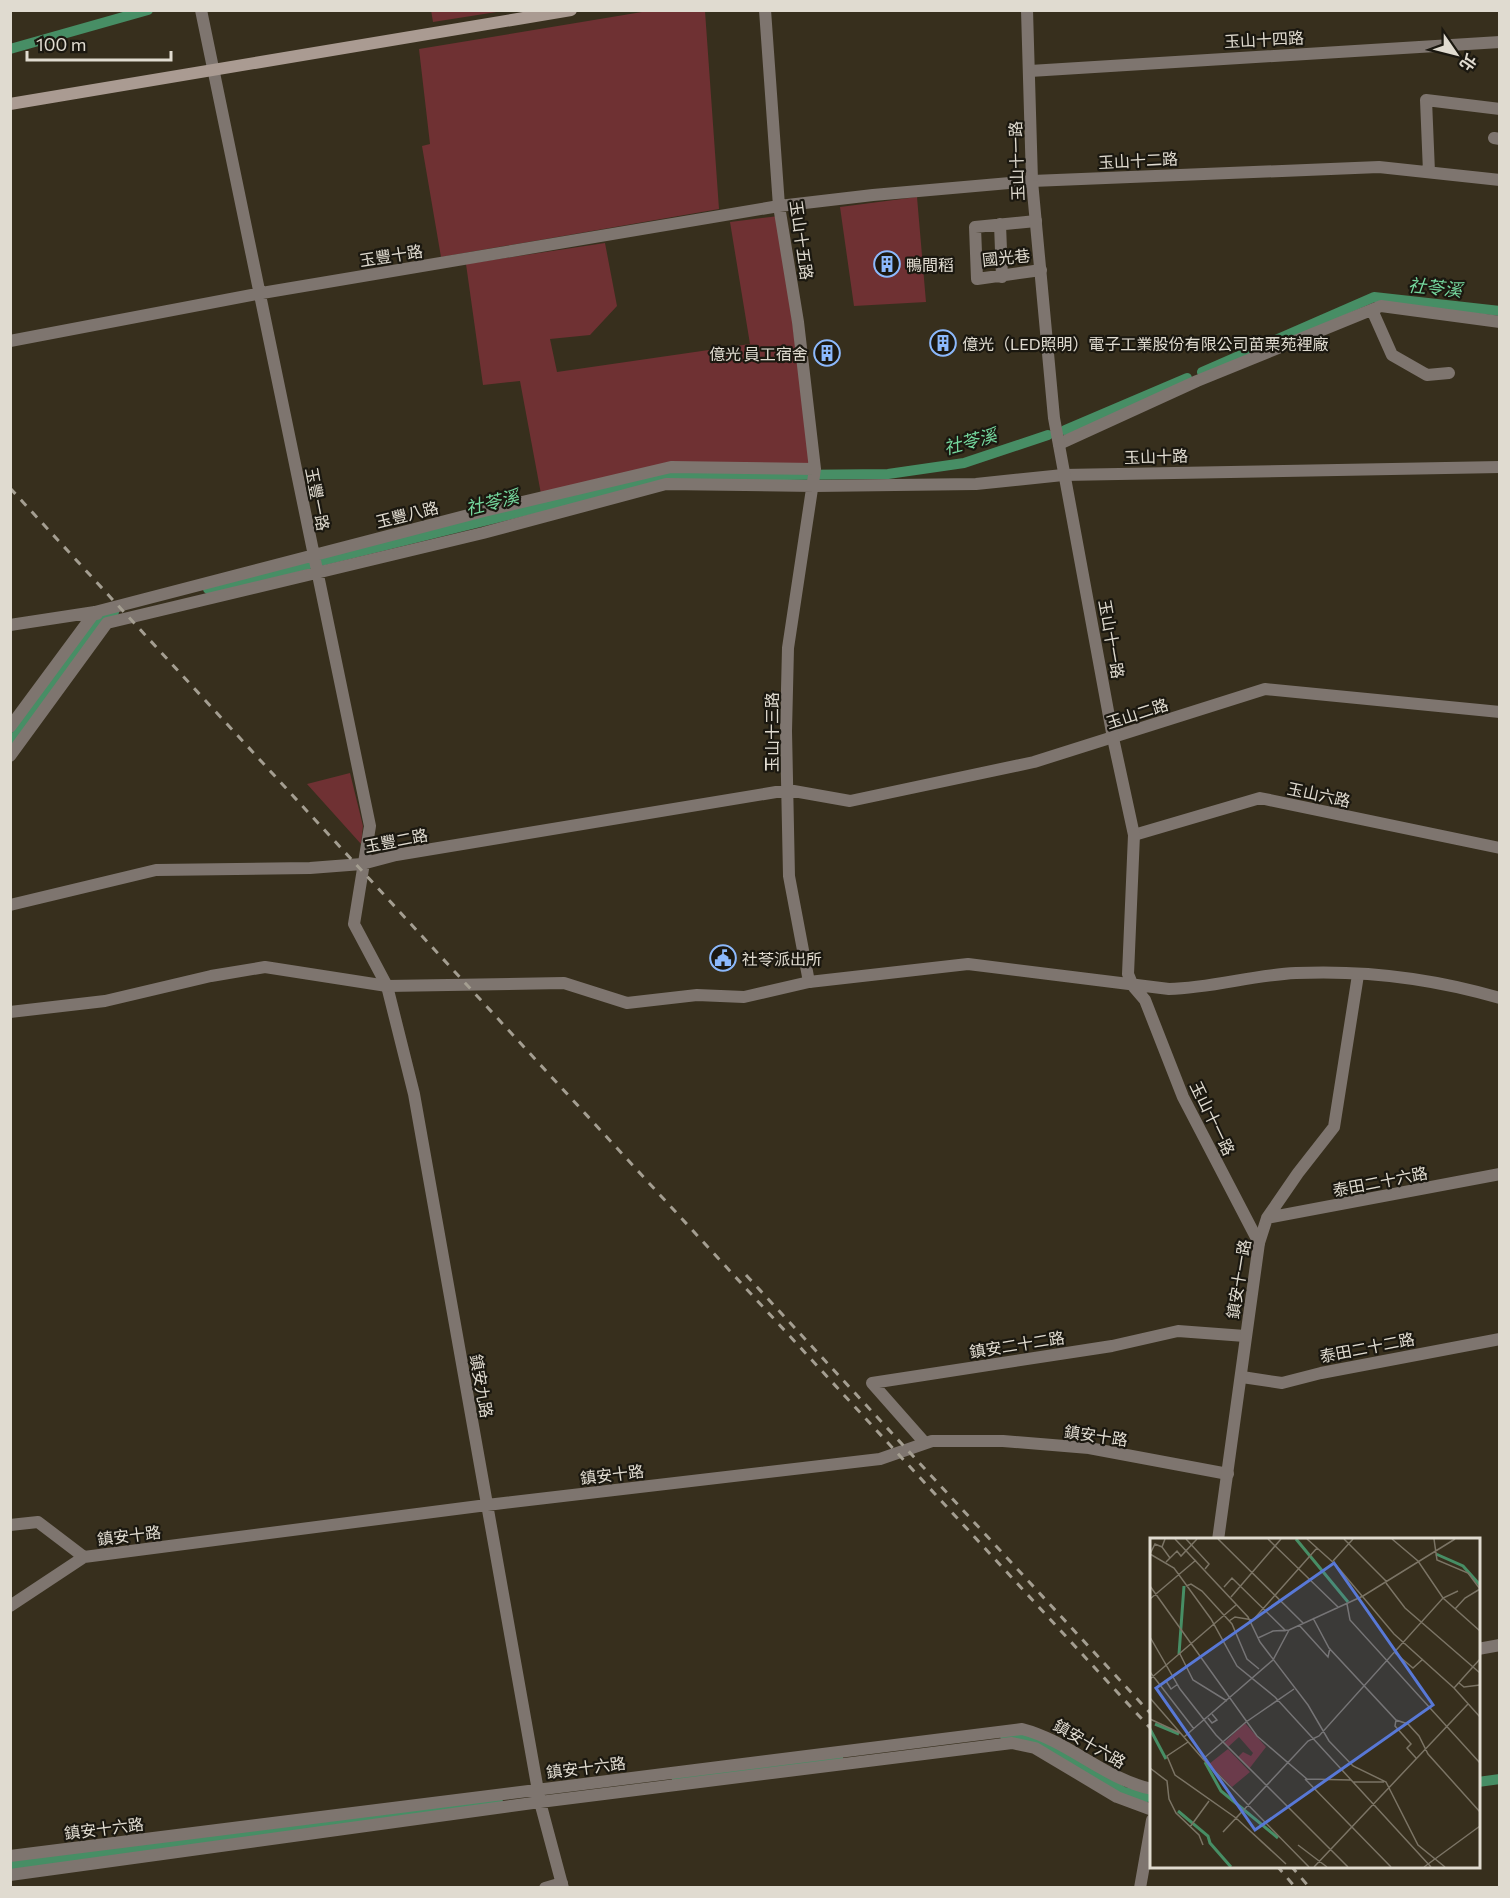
<svg xmlns="http://www.w3.org/2000/svg" width="1510" height="1898" font-family="Commissioner,'Noto Sans TC',sans-serif">
<style>
.green{fill:#6f3133}
.lines{fill:none;stroke-linecap:round;stroke-linejoin:round}
.canal{stroke:#478e65;stroke-width:10}
.minor{stroke:#7e756f;stroke-width:12}
.tertiary{stroke:#7e756f;stroke-width:12}
.secondary{stroke:#aa9b92;stroke-width:12}
.rail{stroke:#a49e91;stroke-width:3;stroke-dasharray:8 8;stroke-linecap:butt}
.labels{text-anchor:middle;dominant-baseline:central;stroke-width:4.5;stroke-linejoin:round;paint-order:stroke}
.street-label{font-size:16px;fill:#e0dbd0;stroke:#1b1810}
.poi-label{font-size:16px;fill:#e0dbd0;stroke:#1b1810;text-anchor:start}
.water-label{font-size:18px;font-style:italic;fill:#75d89e;stroke:#1b1810}
.inset-river{fill:none;stroke:#478e65;stroke-width:3}
.inset-road{fill:none;stroke:#7b7465;stroke-width:1.5}
.view{fill:#5878d6;fill-opacity:0.15;stroke:#5878d6;stroke-width:3}
.inset-edge{fill:none;stroke:#e0dbd0;stroke-width:3}
</style>
<rect width="100%" height="100%" fill="#372f1d"/>
<!-- green -->
<path class="green" d="M431,10H503V11L433,22Z
M648,11H705L719,209L441,257L422,146L430,144L419,49Z
M917,197L926,302L854,306L840,207Z
M779,216L810,463H670L541,494L520,381L483,385L466,264L605,243L617,306L590,335L550,339L557,372L750,344L730,222Z
M350,773L363,826L361,844L307,784Z"/>
<g class="lines">
<!-- canal -->
<path class="canal" d="M10,49L148,10
M1202,372L1374,297L1500,311
M1065,430L1187,378
M208,589L667,476L888,474L964,463L1048,435
M10,744L105,614L114,612
M1005,1736H1029L1124,1792L1147,1797
M677,1779L838,1758
M1478,1782L1500,1779
M10,1865L498,1802"/>
<!-- minor -->
<path class="minor" d="M201,10L370,826L354,924L387,986L414,1094L540,1802L563,1888
M765,10L779,206L798,322L815,469L788,648L786,731L789,876L809,982
M1030,71L1500,42
M1494,138L1500,139
M1429,172L1426,100L1500,109
M1036,221L975,227L977,279L1041,270
M1000,224L1002,277
M1372,310L1392,355L1427,375L1449,373
M10,341L262,293L779,206L873,195L1032,181L1379,167L1500,180
M1059,444L1197,381L1381,306L1500,322
M10,625L95,612L484,511L671,467L815,469
M10,727L95,612L97,614
M10,756L107,623L483,533L666,484L815,486L976,484L1063,475L1500,467
M1134,835L1260,798L1500,848
M10,905L156,870L310,868L362,864L396,855L788,790L850,801L1034,762L1265,689L1500,712
M1267,1218L1500,1174
M1259,1243L1267,1218L1298,1173L1334,1127L1358,975
M1242,1377L1282,1383L1321,1373L1500,1339
M925,1443L872,1383L1112,1346L1178,1331L1245,1336
M10,1525L38,1522L84,1557
M10,1606L84,1557L487,1505L880,1459L932,1441H1003L1089,1448L1228,1474
M1478,1649L1500,1645
M10,1856L1022,1729C1069,1741 1104,1779 1152,1789
M10,1875L540,1802L1012,1743L1035,1748L1117,1797L1152,1810
M545,1888L562,1883"/>
<!-- tertiary -->
<path class="tertiary" d="M1027,10L1032,181L1054,418L1113,738L1134,835L1128,974L1133,986L1145,1000L1183,1097L1259,1243L1218,1540
M10,1012L105,1001L211,976L265,967L387,986L564,983L627,1003L697,995L744,997L809,982L968,964L1169,989C1212,988 1253,975 1296,973C1364,970 1435,979 1500,998
M1140,1888L1152,1820"/>
<!-- secondary -->
<path class="secondary" d="M10,104L571,10"/>
<!-- rail -->
<path class="rail" d="M10,488L1152,1730
M746,1275L1152,1715
M1277,1866L1296,1888
M1291,1866L1310,1888"/>
</g>
<!-- icons -->
<defs>
<g id="building-ring" transform="scale(1.35)"><circle r="9.5" fill="#1b1810" stroke="#8cb9fc" stroke-width="1.5"/><path d="M-4-6H4V6H1V3H-1V6H-4ZM-2.5-4.3h1.7v1.8h-1.7ZM.8-4.3h1.7v1.8H.8ZM-2.5-1h1.7V.8h-1.7ZM.8-1h1.7V.8H.8Z" fill="#8cb9fc"/></g>
<g id="civic-ring" transform="scale(1.35)"><circle r="9.5" fill="#1b1810" stroke="#8cb9fc" stroke-width="1.5"/><path d="M-.6-6.5H3V-4.5H.6V-3L4-1V1h2V6H-6V1h2V-1L-.6-3ZM-1.2 2.5V6h2.4V2.5Z" fill="#8cb9fc"/></g>
</defs>
<g fill-rule="evenodd">
<use href="#building-ring" x="887" y="264"/>
<use href="#building-ring" x="943" y="343"/>
<use href="#building-ring" x="827" y="353"/>
<use href="#civic-ring" x="723" y="958"/>
</g>
<g class="labels">
<!-- street labels -->
<g class="street-label">
<text transform="translate(1264 39) rotate(-3)">玉山十四路</text>
<text transform="translate(1138 160) rotate(-3)">玉山十二路</text>
<text transform="translate(1016 161) rotate(-92)">玉山十一路</text>
<text transform="translate(802 240) rotate(82)">玉山十五路</text>
<text transform="translate(391 255) rotate(-9)">玉豐十路</text>
<text transform="translate(1006 257) rotate(-6)">國光巷</text>
<text transform="translate(1156 456) rotate(-2)">玉山十路</text>
<text transform="translate(318 499) rotate(79)">玉豐一路</text>
<text transform="translate(407 514) rotate(-14)">玉豐八路</text>
<text transform="translate(1112 639) rotate(80)">玉山十一路</text>
<text transform="translate(1137 713) rotate(-18)">玉山二路</text>
<text transform="translate(771 732) rotate(-90)">玉山十三路</text>
<text transform="translate(1319 794) rotate(12)">玉山六路</text>
<text transform="translate(396 840) rotate(-11)">玉豐二路</text>
<text transform="translate(1213 1118) rotate(64)">玉山十一路</text>
<text transform="translate(1380 1181) rotate(-11)">泰田二十六路</text>
<text transform="translate(1238 1279) rotate(-81)">鎮安十一路</text>
<text transform="translate(1017 1344) rotate(-9)">鎮安二十二路</text>
<text transform="translate(1367 1347) rotate(-11)">泰田二十二路</text>
<text transform="translate(482 1386) rotate(80)">鎮安九路</text>
<text transform="translate(1096 1435) rotate(8)">鎮安十路</text>
<text transform="translate(612 1474) rotate(-7)">鎮安十路</text>
<text transform="translate(129 1535) rotate(-7)">鎮安十路</text>
<text transform="translate(1090 1743) rotate(30)">鎮安十六路</text>
<text transform="translate(586 1767) rotate(-7)">鎮安十六路</text>
<text transform="translate(104 1828) rotate(-7)">鎮安十六路</text>
</g>
<!-- poi labels -->
<g class="poi-label">
<text x="906" y="264">鴨間稻</text>
<text x="962" y="343">億光（LED照明）電子工業股份有限公司苗栗苑裡廠</text>
<text x="808" y="353" text-anchor="end">億光 員工宿舍</text>
<text x="742" y="958">社苓派出所</text>
</g>
<!-- water labels -->
<g class="water-label">
<text transform="translate(1435 287) rotate(6)">社苓溪</text>
<text transform="translate(970 441) rotate(-15)">社苓溪</text>
<text transform="translate(492 502) rotate(-14)">社苓溪</text>
</g>
</g>
<!-- overview -->
<g transform="translate(1150 1538)">
<rect width="330" height="330" fill="#372f1d"/>
<path d="M95,185L116,209L99,231L88,219L93,214L101,218L103,215L89,199L78,209L74,205ZM78,211L100,234L82,249L59,226Z" fill="#6f3133"/>
<path class="inset-river" d="M146,1L198,64M286,16L313,28L330,47M29,116L34,48M5,186L29,196M0,191L16,221M55,224L71,253L128,300M28,273L58,298L60,305L81,329"/>
<path class="inset-road" d="M15,1L12,9L20,20M25,1L98,79L110,104L158,167L179,203L203,228L236,244L268,307L295,329M36,1L59,26L55,31M68,1L153,85M118,1L188,69M157,1L186,27L244,96L304,150L330,179M194,1L237,44M242,1L268,23L293,60L330,93M284,1L287,22L318,35L330,51M0,16L24,30L61,81L87,128L125,159L281,329M0,16L5,6L12,9M183,23L203,1M16,24L27,13L31,18L47,1M236,45L255,70L330,135M0,48L107,198L157,241L201,242M36,48L41,46L52,53L82,86L97,121L109,131M74,49L82,40L136,93M81,59L131,1M0,61L46,22M197,66L200,82L330,225M305,71L315,60L330,51M163,80L179,110L246,182L258,186L269,198L278,216L330,274M79,83L85,79L103,82L167,10M149,87L178,119L180,110M0,99L30,151L66,197L198,329M108,100L123,93L139,92L213,58L305,1M245,115L263,130L273,121M30,116L43,142L77,163M0,134L44,191M0,141L86,67M16,143L21,151L28,146M309,145L314,149L330,147M304,150L330,121M0,160L53,221L159,329M58,180L62,185L67,182L62,176M0,181L30,195M246,182L245,188L261,206L257,210L266,220M34,199L123,122L139,92M38,204L17,218L25,237L86,280L136,326M53,221L96,184L144,151M0,230L17,243L19,261L26,275L49,297L53,307M155,241L241,329M203,244H234M40,289L59,263M73,294L158,203L169,198L293,60L308,53M148,307L177,329M164,329L318,166M274,329L330,288"/>
<path class="view" d="M184,25L283,167L105,292L6,150Z"/>
<rect width="330" height="330" class="inset-edge"/>
</g>
<!-- border -->
<rect width="1510" height="1898" fill="none" stroke="#e0dbd0" stroke-width="24"/>
<!-- north arrow -->
<g transform="translate(1456 54) rotate(125)" stroke="#1b1810" stroke-width="4.5" paint-order="stroke">
<path d="M0-4.5L10 22L0 15L-10 22Z" fill="#e0dbd0"/>
<text y="-9" font-size="16" font-weight="bold" text-anchor="middle" fill="#e0dbd0">北</text>
</g>
<!-- scale -->
<path d="M27 51v9h144v-9" fill="none" stroke="#e0dbd0" stroke-width="3"/>
<text x="36" y="51" font-size="18" fill="#e0dbd0" stroke="#1b1810" stroke-width="4.5" paint-order="stroke">100 m</text>
</svg>
